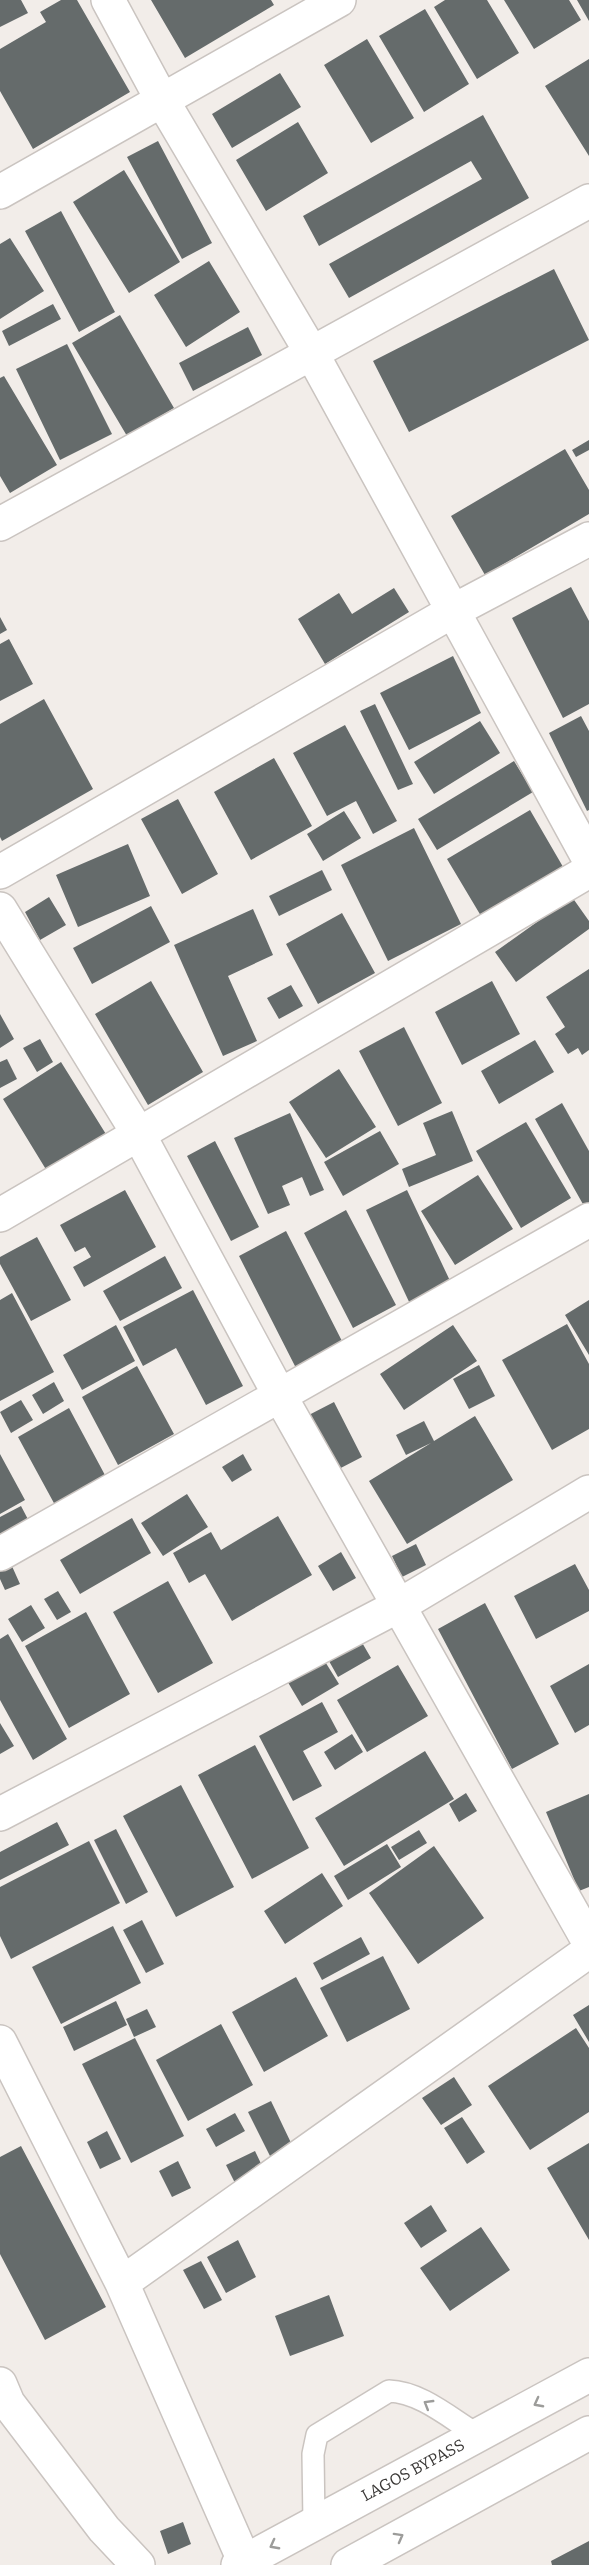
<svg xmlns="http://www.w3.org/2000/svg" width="589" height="2565" font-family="Bitter,serif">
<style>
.building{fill:#656b6b}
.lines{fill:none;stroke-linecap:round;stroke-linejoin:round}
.lane-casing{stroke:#cac4c0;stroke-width:24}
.street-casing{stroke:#cac4c0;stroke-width:36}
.secondary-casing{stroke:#cac4c0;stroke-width:36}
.lane{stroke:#fff;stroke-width:21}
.street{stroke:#fff;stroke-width:33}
.secondary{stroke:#fff;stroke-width:33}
.oneway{stroke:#9c9c9a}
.labels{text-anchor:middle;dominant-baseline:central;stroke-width:6;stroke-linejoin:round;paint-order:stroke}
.street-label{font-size:16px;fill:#3a3836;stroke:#fff}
</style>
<rect width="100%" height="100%" fill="#f2ede9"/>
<!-- building -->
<path class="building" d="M0,0H21L28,13L0,27Z
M61,0H77L130,92L33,149L0,91V49L46,22L40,12Z
M151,0H271L274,5L185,58Z
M445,0H487L519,53L477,79L434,7Z
M504,0H569L581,20L534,49Z
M577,0H589V21Z
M425,9L469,84L424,112L379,36Z
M367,39L414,118L371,143L324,65Z
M589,59V156L545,86Z
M280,73L301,107L232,148L212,114Z
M483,115L529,198L349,298L329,264L482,179L471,161L319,246L303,216Z
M298,122L328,173L266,211L236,160Z
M158,141L212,243L182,259L127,157Z
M124,170L180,262L129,293L73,202Z
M61,211L115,312L79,332L25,231Z
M10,238L44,291L0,319V244Z
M209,261L240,312L186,347L154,295Z
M554,269L589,340L409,432L373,361Z
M53,304L61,319L9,346L2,331Z
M120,315L174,408L127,436L72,343Z
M248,327L262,355L193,391L179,363Z
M67,344L112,434L60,460L16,369Z
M4,376L57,465L10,493L0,476V378Z
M589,440V450L576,457L572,450Z
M565,449L589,490V514L485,575L451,516Z
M571,587L589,621V704L563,718L512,618Z
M394,588L409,612L325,664L298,619L339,593L352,614Z
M0,617L7,630L0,634Z
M9,639L33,684L0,701V644Z
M453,656L481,713L409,750L380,693Z
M44,699L93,789L2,841L0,837V724Z
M375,704L413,784L398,790L360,711Z
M581,716L589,731V810L587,811L549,733Z
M480,721L500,753L434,794L414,762Z
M345,725L397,821L373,834L356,801L327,816L293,753Z
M274,758L312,826L251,860L214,792Z
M514,761L533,792L437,850L418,819Z
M178,799L218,874L182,894L141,819Z
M530,810L566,872L484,921L447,859Z
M344,811L361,838L323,861L307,834Z
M414,828L461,924L388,961L341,865Z
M128,844L150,896L78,927L56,875Z
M322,870L332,890L279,916L269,896Z
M49,897L66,925L40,940L25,912Z
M572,897L589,921V929L516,982L495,952Z
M151,906L170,942L92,984L73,948Z
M253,909L273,955L228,976L257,1041L223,1056L174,945Z
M342,913L375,973L318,1004L286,944Z
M589,969V1050L582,1055L578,1048L568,1054L555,1034L565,1027L546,997Z
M151,981L203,1072L148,1105L95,1014Z
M492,981L520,1034L462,1065L435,1012Z
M291,985L303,1006L279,1019L267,998Z
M0,1014L14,1039L0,1048Z
M404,1027L442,1103L398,1126L359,1051Z
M40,1039L53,1062L37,1072L23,1048Z
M535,1040L554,1072L499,1104L481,1071Z
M7,1059L17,1079L0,1088V1062Z
M61,1062L109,1139L50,1176L3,1099Z
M339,1069L376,1127L326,1158L289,1102Z
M562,1103L589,1151V1203L584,1206L535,1119Z
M452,1111L473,1161L409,1187L402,1169L436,1155L423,1123Z
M290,1113L324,1190L310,1196L302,1177L282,1186L290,1205L268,1214L234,1138Z
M526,1122L571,1198L521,1228L476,1151Z
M380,1131L399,1164L343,1196L324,1162Z
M215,1141L259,1227L231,1241L187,1156Z
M478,1175L513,1229L455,1265L421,1211Z
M125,1190L156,1247L84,1287L73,1267L91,1257L85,1247L75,1252L60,1225Z
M407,1190L452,1285L411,1306L366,1210Z
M346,1210L396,1305L353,1328L304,1233Z
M286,1231L344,1345L297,1370L239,1256Z
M37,1237L71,1300L31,1321L0,1264V1257Z
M165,1256L182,1288L120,1321L103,1291Z
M193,1290L243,1386L206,1405L176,1348L143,1366L123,1327Z
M12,1293L54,1372L0,1401V1300Z
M589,1300V1355L565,1315Z
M567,1324L589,1364V1429L552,1450L502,1360Z
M116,1325L135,1361L82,1390L63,1355Z
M453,1325L477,1361L404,1410L380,1374Z
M479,1365L495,1396L469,1409L453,1379Z
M137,1366L174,1434L118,1465L82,1397Z
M54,1382L64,1401L43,1414L32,1395Z
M21,1400L33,1420L11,1433L0,1412Z
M334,1402L362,1457L333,1472L305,1417Z
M69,1408L106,1477L55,1505L18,1437Z
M475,1416L513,1480L407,1544L369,1481L431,1443L406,1455L396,1435L424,1421L434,1441Z
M0,1454L25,1500L0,1514Z
M243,1454L252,1470L232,1482L222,1467Z
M187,1494L208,1527L163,1556L141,1523Z
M21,1506L32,1527L0,1544V1517Z
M278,1516L312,1575L232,1621L205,1574L189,1583L173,1553L211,1532L221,1550Z
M132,1518L151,1553L80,1594L60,1560Z
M416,1544L426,1565L402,1577L392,1556Z
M341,1552L356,1578L333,1591L318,1566Z
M11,1564L20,1584L5,1590L0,1579V1568Z
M575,1564L589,1590V1611L536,1639L514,1596Z
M168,1581L213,1663L158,1693L113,1612Z
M58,1591L71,1612L57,1620L44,1599Z
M485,1603L559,1744L512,1769L438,1629Z
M31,1605L45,1628L22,1642L8,1619Z
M86,1612L130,1694L69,1728L25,1646Z
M8,1634L67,1739L33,1760L0,1700V1639Z
M357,1634L371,1658L338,1677L325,1654Z
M319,1652L339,1684L302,1706L283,1674Z
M589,1664V1725L575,1733L550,1686Z
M398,1665L428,1716L367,1752L337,1700Z
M322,1702L338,1732L303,1751L322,1786L293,1801L259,1736Z
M0,1723L14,1746L0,1754Z
M352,1734L363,1752L335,1770L324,1752Z
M255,1745L309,1848L252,1879L198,1775Z
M425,1751L454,1799L344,1866L315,1818Z
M181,1785L234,1887L176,1917L123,1816Z
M466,1793L477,1811L459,1822L449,1804Z
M589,1794V1887L579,1891L546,1812Z
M57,1822L69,1845L0,1880V1852Z
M116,1829L148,1892L126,1904L94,1840Z
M419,1830L427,1843L399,1860L391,1847Z
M89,1841L120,1903L11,1959L0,1936V1887Z
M387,1844L401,1867L348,1900L334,1876Z
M434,1846L484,1918L418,1964L369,1893Z
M322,1873L343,1906L285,1944L264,1911Z
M142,1920L164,1964L146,1973L123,1930Z
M113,1926L141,1983L61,2024L32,1967Z
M361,1937L370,1954L322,1980L313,1963Z
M383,1956L410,2009L347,2042L320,1988Z
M296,1977L328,2036L264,2072L232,2012Z
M116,2001L127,2025L74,2051L63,2027Z
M589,2005V2042L573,2015Z
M147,2009L156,2027L134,2037L126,2019Z
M221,2024L253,2085L188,2121L156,2060Z
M576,2028L589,2048V2112L530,2150L488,2086Z
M135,2038L184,2136L131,2163L82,2064Z
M454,2077L472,2105L441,2125L422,2098Z
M271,2101L293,2147L271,2158L248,2112Z
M235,2113L245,2131L216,2147L206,2129Z
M462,2117L485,2152L467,2164L444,2128Z
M107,2131L121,2159L100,2169L87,2142Z
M589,2143V2240L547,2168Z
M21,2146L106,2307L45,2340L0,2254V2157Z
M255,2151L265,2172L236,2185L226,2165Z
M178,2161L191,2188L172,2197L159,2171Z
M431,2205L447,2231L421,2248L404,2223Z
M481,2227L510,2270L450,2311L420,2268Z
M238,2240L256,2277L226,2293L207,2257Z
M201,2261L222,2300L204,2309L183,2270Z
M329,2295L344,2336L290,2356L275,2316Z
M183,2522L191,2544L168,2554L160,2531Z
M589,2541V2565H552L551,2561Z"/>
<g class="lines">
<!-- lane casing -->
<g class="lane-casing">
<path id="lane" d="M314,2523L313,2454L317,2435L389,2391C421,2392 451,2419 478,2435"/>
</g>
<!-- street casing -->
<g class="street-casing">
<path id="street" d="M108,0L162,100L311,352L589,859
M0,192L339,0
M0,524L589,201
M0,872L453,611L589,539
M0,909L138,1133L280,1396L589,1942
M0,1215L589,871
M0,1554L589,1220
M0,1814L400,1605L589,1492
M0,2042L122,2283L246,2565
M122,2283L589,1951
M0,2384L8,2403L104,2529L138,2565"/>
</g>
<!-- secondary casing -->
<g class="secondary-casing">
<path id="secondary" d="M238,2565L589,2375
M348,2565L589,2433"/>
</g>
<!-- lane -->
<use href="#lane" class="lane"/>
<!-- street -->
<use href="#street" class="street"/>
<!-- secondary -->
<use href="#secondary" class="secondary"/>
</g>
<!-- one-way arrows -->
<defs><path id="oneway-chevron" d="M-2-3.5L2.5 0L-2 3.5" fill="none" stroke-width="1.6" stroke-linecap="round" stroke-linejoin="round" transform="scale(1.5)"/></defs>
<g class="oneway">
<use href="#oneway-chevron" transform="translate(538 2403) rotate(152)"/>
<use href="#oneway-chevron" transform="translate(428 2404) rotate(-149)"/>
<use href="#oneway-chevron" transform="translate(399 2537) rotate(-29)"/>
<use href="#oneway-chevron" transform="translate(274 2545) rotate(152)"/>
</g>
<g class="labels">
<!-- street labels -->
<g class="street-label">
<text transform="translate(413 2470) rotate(-28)">LAGOS BYPASS</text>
</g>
</g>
</svg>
